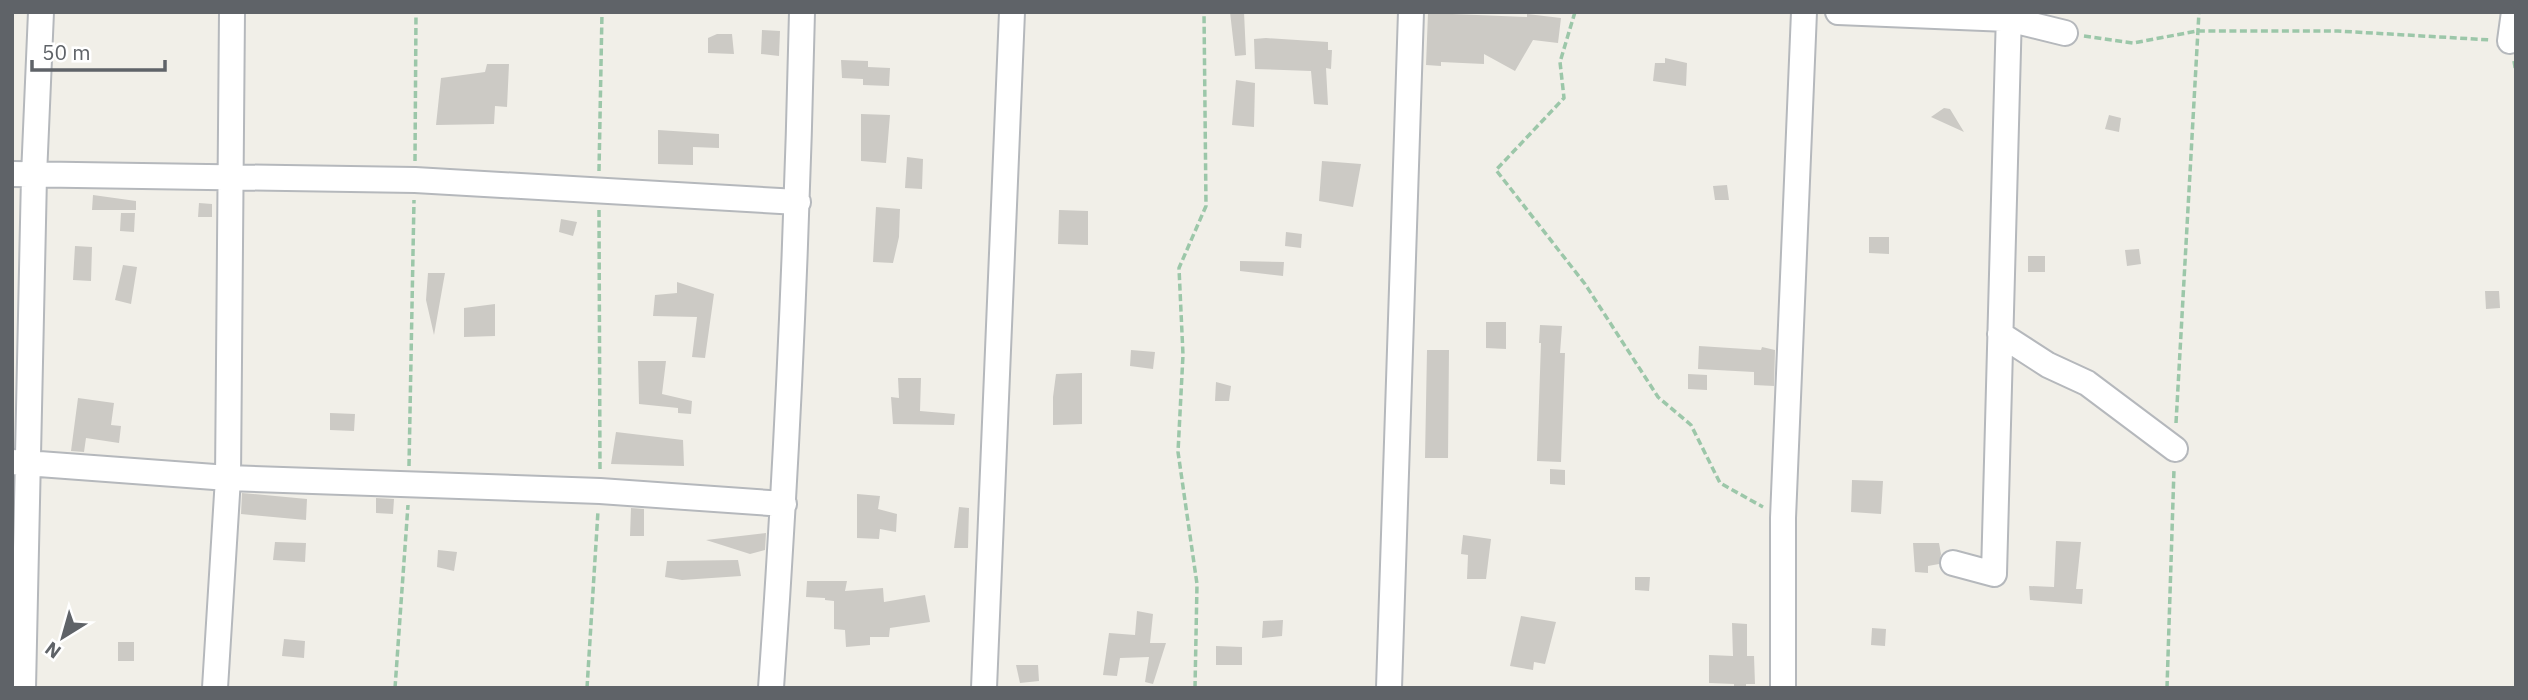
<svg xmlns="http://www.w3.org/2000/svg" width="2528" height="700" font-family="'IBM Plex Sans',sans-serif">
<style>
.building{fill:#cccac5}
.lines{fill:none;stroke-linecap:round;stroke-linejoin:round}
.minor-casing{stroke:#b5b8bc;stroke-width:28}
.path{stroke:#9cc7a9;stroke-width:3.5;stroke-dasharray:7 3.5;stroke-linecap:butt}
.minor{stroke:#fff;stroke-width:24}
</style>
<rect width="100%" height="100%" fill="#f1efe8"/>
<!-- building -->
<path class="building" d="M1230,12H1244L1246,55L1235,56Z
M1428,13L1527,17V14L1561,18L1558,43L1533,40L1515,71L1484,54V64L1441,62V66L1426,65Z
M762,30L780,31L779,56L761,54Z
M717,34H732L734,54L708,53V38Z
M1266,38L1328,42V50H1332L1331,69L1326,68L1328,105L1314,104L1311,71L1255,69L1254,39Z
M1665,58L1687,63L1686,86L1653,81L1655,63H1665Z
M841,60L868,61V67L890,68L889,86L863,85V79L842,78Z
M487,64H509L507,107L495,106L494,124L436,125L441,78L485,72Z
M1236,80L1255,83L1254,127L1232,125Z
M1944,108L1950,109L1964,132L1931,117Z
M861,114L890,115L886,163L861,161Z
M2109,115L2121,118L2119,132L2105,129Z
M658,130L719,134V148L693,147V165L658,164Z
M907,157L923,159L922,189L905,188Z
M1322,161L1361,164L1353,207L1319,201Z
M1727,185L1729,200H1715L1713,186Z
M93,195L136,201V210H92Z
M199,203L212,204V217H198Z
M876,207L900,209L899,237L893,263L873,262Z
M1059,210L1088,211V245L1058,244Z
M121,213H135L134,232L120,231Z
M561,219L577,222L573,236L559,232Z
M1286,232L1302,234L1301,248L1285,246Z
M1869,237H1889V254L1869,253Z
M75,246L92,247L91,281L73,280Z
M2139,249L2141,264L2127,266L2125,250Z
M2028,256H2045V272H2028Z
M1240,261L1284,262L1283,276L1240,271Z
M123,265L137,267L131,304L115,300Z
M428,273H445L434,335L426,300Z
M677,282L714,294L705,358L692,357L697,317L653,316L655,295L677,293Z
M2485,291H2499L2500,308L2486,309Z
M495,304V336L464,337V308Z
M1486,322H1506V349L1486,348Z
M1540,325L1562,326L1560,353H1565L1561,462L1537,461L1541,343H1539Z
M1699,346L1761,350L1762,347L1775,350L1774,386L1754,385V372L1698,369Z
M1131,350L1155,352L1153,369L1130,366Z
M1427,350H1449L1448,458H1425Z
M638,361H666L662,394L692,401L691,414L678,413V408L639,404Z
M1082,373V424L1053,425V397L1056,374Z
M1688,374L1707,375V390L1688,389Z
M898,378H921L920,411L955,414L954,425L893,424L891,397L899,398Z
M1216,382L1231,386L1229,401H1215Z
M78,398L114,403L111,425L121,426L119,443L86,438L84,452L71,451Z
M330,413L355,414L354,431L330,430Z
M616,432L683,440L684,466L611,464Z
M1550,469L1565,470V485L1550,484Z
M1852,480L1883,481L1881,514L1851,512Z
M242,493L307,499L306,520L241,514Z
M857,494L880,496L878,509L897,514L896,532L880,529L879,539L857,538Z
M376,498L394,499L393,514L376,513Z
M959,507L969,508L968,548H954Z
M631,508L644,509V536H630Z
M766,533L765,550L750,554L706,540Z
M1463,535L1491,539L1486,579H1467L1468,555L1461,554Z
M2056,541L2081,542L2076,589H2083L2082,604L2030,600L2029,586L2054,587Z
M275,542L306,543L305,562L273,560Z
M1913,543H1939L1941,554L1939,564L1928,566V573L1915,572Z
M438,550L457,552L454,571L437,567Z
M738,560L741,576L682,580L665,577L667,561Z
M1635,577H1650L1649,591L1635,590Z
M807,581H847L845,591L883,588L884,602L925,595L930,622L890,628L889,637H870V645L846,647L845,630L834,629V601L825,600V598L806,597Z
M1137,611L1153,614L1150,643H1166L1153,684L1145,682L1149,657L1120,658L1117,676L1103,675L1109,633L1135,635Z
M1521,616L1556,622L1545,664L1534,662L1533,670L1510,666Z
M1283,620L1282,636L1262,638L1263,621Z
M1732,623L1747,624V656H1754L1755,684H1746V688H1734V684L1709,683V655L1733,656Z
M1872,628L1886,629L1885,646L1871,645Z
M284,639L305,641L304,658L282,656Z
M118,642H134V661H118Z
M1216,646L1242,647V665H1216Z
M1016,665H1038L1039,681L1020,683Z"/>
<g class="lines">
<!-- minor casing -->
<g class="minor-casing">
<path id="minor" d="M1838,12L2008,19L2065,33
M2510,41L2514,12
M12,174L415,180L798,202
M2000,334L2048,365L2087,383L2175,449
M12,462L228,478L600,491L784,504
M1953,563L1994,574L2009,12
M23,688L34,176L41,12
M215,688L228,478L232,12
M771,688C787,463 797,238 802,12
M984,688L1012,12
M1389,688L1411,12
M1783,688V518L1804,12"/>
</g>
<!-- path -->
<path class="path" d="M1575,12L1560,62L1564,98L1496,170L1585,284L1658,397L1691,425L1720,483L1763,507
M2084,36L2133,43L2197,31H2338L2491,40
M2514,61L2516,73
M415,161L416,12
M599,171L602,12
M599,210L600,472
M2176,423L2199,12
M409,466L414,200
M395,688L408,505
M587,688L598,511
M1195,688L1197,584L1178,452L1183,355L1179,268L1206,206L1204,12
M2167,688L2174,469"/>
<!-- minor -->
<use href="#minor" class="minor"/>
</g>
<!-- border -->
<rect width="2528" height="700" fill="none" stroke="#5f6368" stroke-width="28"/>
<!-- north arrow -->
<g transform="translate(63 637) rotate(217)" stroke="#ffffff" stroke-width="5" paint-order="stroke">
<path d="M0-5L12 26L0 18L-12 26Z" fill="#5f6368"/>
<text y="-10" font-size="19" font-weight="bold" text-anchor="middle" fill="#5f6368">N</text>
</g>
<!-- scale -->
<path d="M32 60v10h133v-10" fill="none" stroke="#5f6368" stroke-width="3.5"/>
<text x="42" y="60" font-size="21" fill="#5f6368" stroke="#ffffff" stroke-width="5" paint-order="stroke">50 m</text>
</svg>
